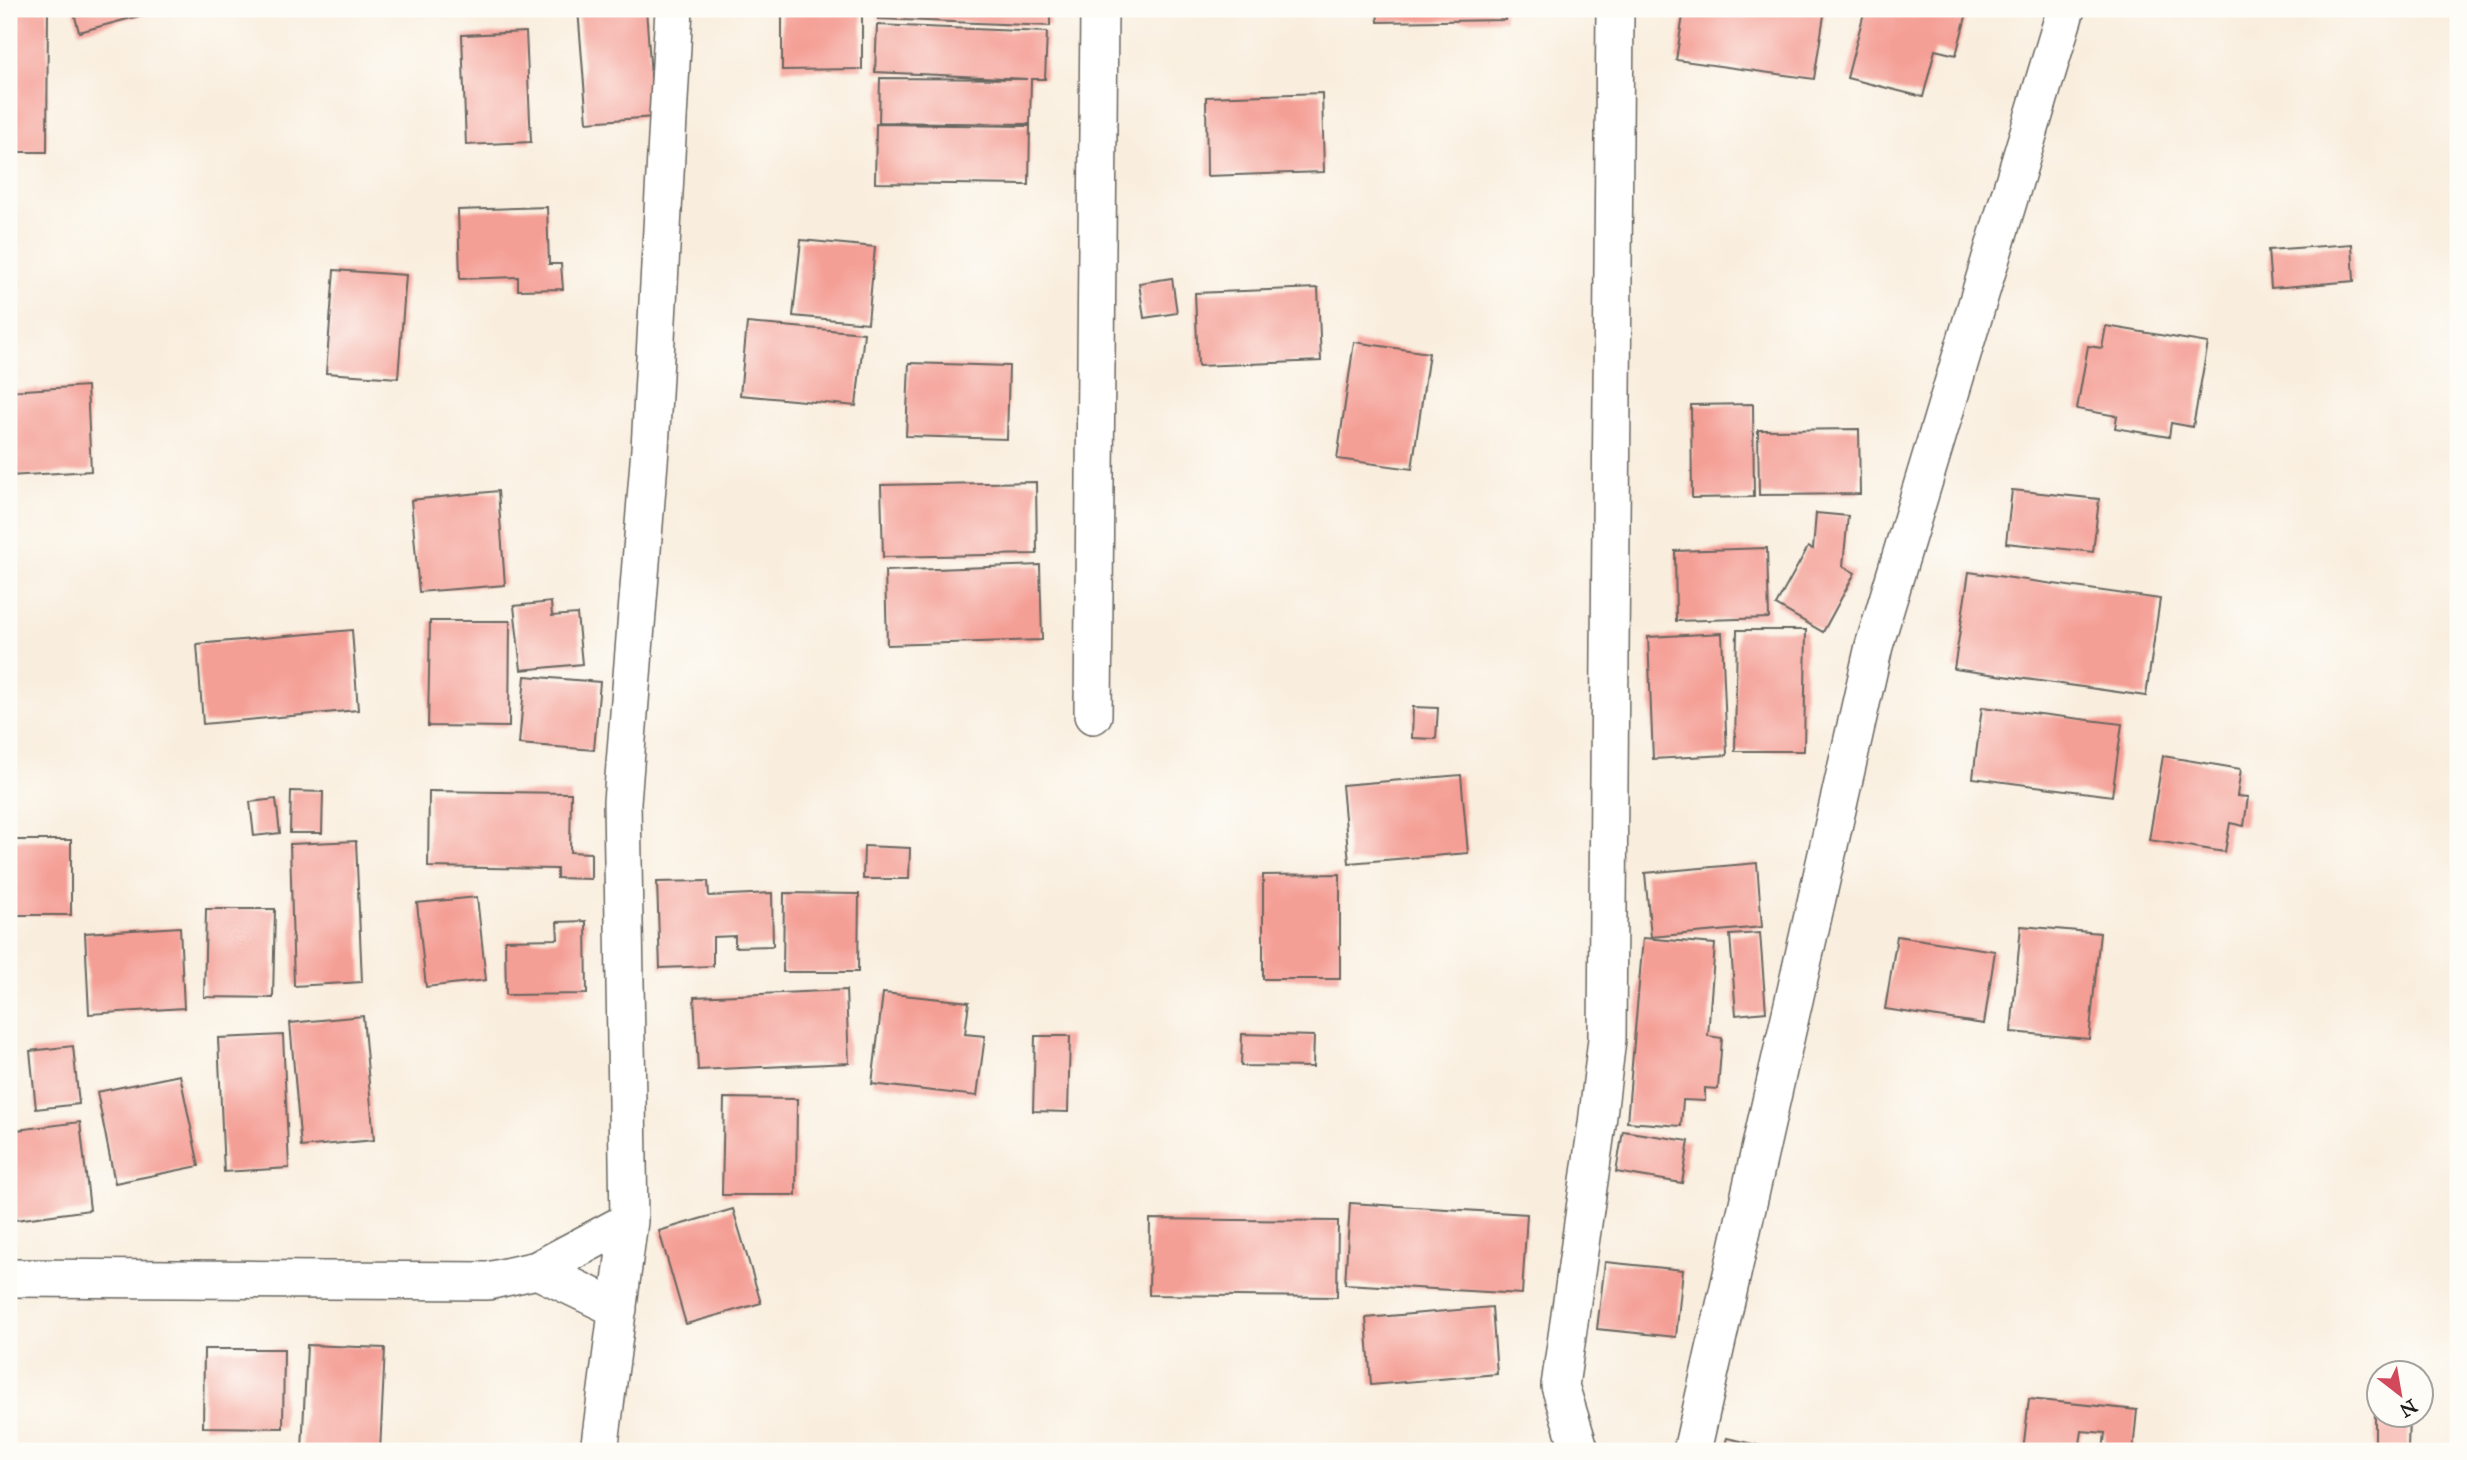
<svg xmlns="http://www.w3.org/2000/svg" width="2467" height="1460" font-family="'IM FELL Great Primer',serif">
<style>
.building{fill:#f49f95}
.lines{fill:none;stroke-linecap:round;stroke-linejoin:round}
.street-casing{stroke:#696660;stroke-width:40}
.street{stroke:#fff;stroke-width:37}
</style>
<rect width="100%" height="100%" fill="#fdfcf7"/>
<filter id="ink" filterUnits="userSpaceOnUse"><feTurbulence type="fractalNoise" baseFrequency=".0143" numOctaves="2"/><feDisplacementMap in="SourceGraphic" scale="14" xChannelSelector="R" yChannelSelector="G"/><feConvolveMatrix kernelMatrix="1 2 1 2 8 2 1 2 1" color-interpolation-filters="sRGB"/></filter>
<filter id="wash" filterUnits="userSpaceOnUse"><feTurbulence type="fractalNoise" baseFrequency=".00686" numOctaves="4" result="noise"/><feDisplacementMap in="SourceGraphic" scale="28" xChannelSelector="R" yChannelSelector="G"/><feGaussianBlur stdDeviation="1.57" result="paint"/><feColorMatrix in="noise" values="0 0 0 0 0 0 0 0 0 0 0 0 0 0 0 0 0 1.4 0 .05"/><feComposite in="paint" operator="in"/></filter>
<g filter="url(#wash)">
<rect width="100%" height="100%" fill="#f9eede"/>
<g id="blocks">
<!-- building -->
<path class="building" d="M9,9H48L47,152H9Z
M73,9H148L150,13L79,32Z
M578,9H646L654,117L587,122Z
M782,9H862V69L782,70Z
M879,9H1050V26L878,19Z
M1377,9H1505V20L1378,22Z
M1684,9H1825L1814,79L1676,60Z
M1865,9H1968L1956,55L1935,50L1923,97L1847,78Z
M877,25L1047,32L1045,79H1031L1030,124L879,122L880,78L1027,79L875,72Z
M526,32L531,142L466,145L462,35Z
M1322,93L1324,172L1207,176L1206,97Z
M876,124L1030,126L1029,185L875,183Z
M547,207L549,264H561L563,289L518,290V277L460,279L458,210Z
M801,240L875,247L868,323L793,316Z
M2352,244L2354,281L2271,288L2268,250Z
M334,270L406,275L398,378L326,373Z
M1172,278L1177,313L1144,318L1139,283Z
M1318,288L1321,361L1198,366L1195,293Z
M747,323L864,333L856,406L740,395Z
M2106,326L2208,343L2193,427L2171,423L2169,437L2115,428L2117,416L2077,409L2088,346L2102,348Z
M1354,342L1429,353L1412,469L1337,459Z
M909,363L1009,366L1007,439L906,436Z
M87,386L91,471L9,476V391Z
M1753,404L1754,497L1692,498L1691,405Z
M1859,429L1860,494L1759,495L1758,430Z
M1036,482L1037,554L883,557L881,485Z
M2012,490L2099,499L2093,552L2006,543Z
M498,491L505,585L419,592L411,500Z
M1816,513L1848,516L1843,566L1855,573L1823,632L1776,605L1808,547L1813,549Z
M1767,548L1769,618L1676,621L1675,551Z
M1040,565L1042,640L887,645L885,571Z
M1969,572L2160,599L2146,696L1954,669Z
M551,602L552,616L577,614L582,664L521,670L514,606Z
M430,621H510L509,727L428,726Z
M352,630L358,710L203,724L197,644Z
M1737,630H1806L1804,751H1735Z
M1722,633L1727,755L1653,759L1648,637Z
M525,676L600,682L594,750L519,744Z
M1413,707L1438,708L1436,739L1412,738Z
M1982,707L2122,724L2112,796L1973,778Z
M2163,756L2241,769L2237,796L2248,797L2244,826L2230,823L2225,852L2149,840Z
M1461,775L1468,853L1349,863L1342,785Z
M291,791L323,792L322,833H290Z
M429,791L571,793L570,852L591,853V879L557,878V869L428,867Z
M276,799L280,833L254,836L250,802Z
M9,840H71V915H9Z
M356,841L362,982L294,986L290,844Z
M864,846L910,848L909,879H863Z
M1757,863L1762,927L1651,937L1645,873Z
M1340,874V979H1263V875Z
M708,881L709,896L772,893L773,946L735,947V936L713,937V966L660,968L657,882Z
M784,893L859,894L858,972H783Z
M477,897L486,980L426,987L417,903Z
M206,909H275L273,998L204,997Z
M586,921L587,994L506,995L505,940L558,939L557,922Z
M2021,926L2100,933L2089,1039L2011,1032Z
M180,927L184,1008L89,1014L85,933Z
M1760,933L1766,1012L1736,1015L1730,935Z
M1897,936L1995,951L1984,1024L1885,1009Z
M1643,938L1715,944L1708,1036L1722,1038L1718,1089L1705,1088V1101L1683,1100L1681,1126L1627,1122Z
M846,990L849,1063L698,1070L694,997Z
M883,993L969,1002L965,1034L985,1036L977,1096L872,1084Z
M363,1016L374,1140L301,1147L290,1023Z
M1242,1034L1314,1036L1313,1067L1241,1066Z
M283,1035L289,1168L224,1172L218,1038Z
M1035,1036H1070L1068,1112L1033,1111Z
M73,1046L79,1104L36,1109L30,1051Z
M180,1075L199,1166L115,1183L97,1092Z
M724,1098L797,1099L796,1195H722Z
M80,1122L90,1210L15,1220L9,1166V1131Z
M1623,1131L1689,1141L1682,1183L1616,1172Z
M1350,1203L1527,1214L1522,1294L1345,1284Z
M733,1209L761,1303L686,1324L659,1231Z
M1150,1219L1338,1221L1337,1297L1149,1295Z
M1605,1262L1683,1270L1676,1337L1597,1329Z
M1492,1307L1497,1374L1371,1385L1366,1318Z
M307,1345L385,1348L380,1451H302Z
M204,1349H284L283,1428L203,1427Z
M2029,1399L2137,1410L2133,1451H2103L2105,1433L2082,1431L2079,1451H2023Z
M2375,1413L2409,1414L2408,1451H2375Z
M1727,1438L1770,1448L1769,1451H1723Z"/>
</g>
</g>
<g filter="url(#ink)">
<use href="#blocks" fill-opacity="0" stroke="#696660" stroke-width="2"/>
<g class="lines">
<!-- street casing -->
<g class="street-casing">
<path id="street" d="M1093,715L1099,9
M537,1270L618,1309
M9,1278L488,1281L537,1270L629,1221
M599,1451L629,1221L622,802L650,449L674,9
M1580,1451L1560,1386L1597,1124L1607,1039L1615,9
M1692,1451L1874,646L2066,9"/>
</g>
<!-- street -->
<use href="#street" class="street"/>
</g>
</g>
<!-- margin -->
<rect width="2467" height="1460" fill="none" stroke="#fdfcf7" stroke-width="35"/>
<!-- north arrow -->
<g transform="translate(2400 1394) rotate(149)"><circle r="33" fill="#fdfcf7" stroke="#a3a29f" stroke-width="2"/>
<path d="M0-5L12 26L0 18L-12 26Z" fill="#d1495b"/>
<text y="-10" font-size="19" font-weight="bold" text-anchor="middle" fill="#1c1c1c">N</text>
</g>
</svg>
